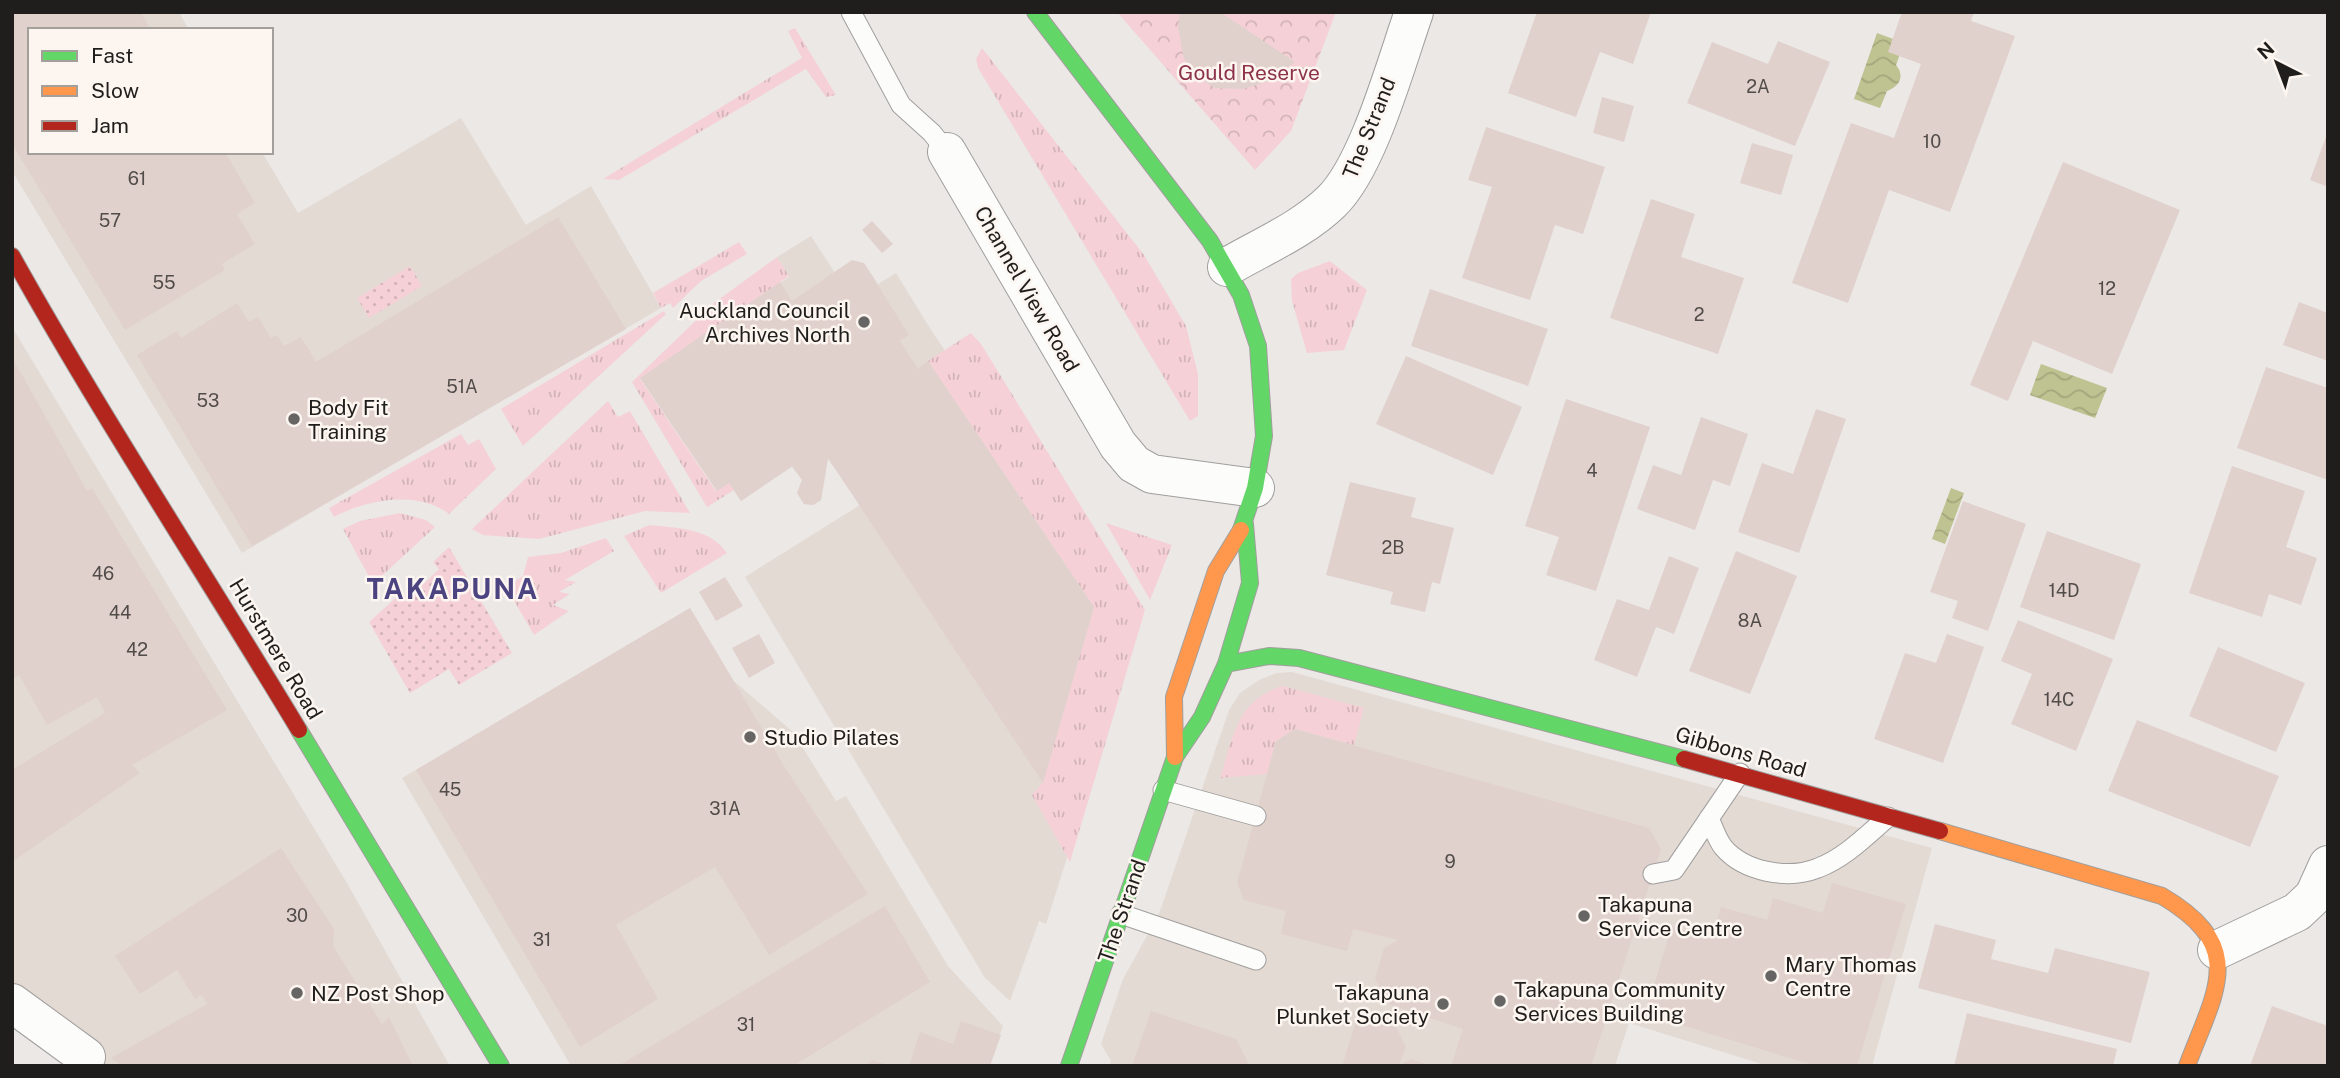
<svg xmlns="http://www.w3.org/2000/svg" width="2340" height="1078" font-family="'Public Sans',sans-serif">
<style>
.built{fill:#e3dad4}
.grass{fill:url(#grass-tufts)}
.park{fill:url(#park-crowns)}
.garden{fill:url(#garden-dots)}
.water{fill:url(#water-waves)}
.building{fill:#e1d1cd}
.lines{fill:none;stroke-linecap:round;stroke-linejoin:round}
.lane-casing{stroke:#a19f9d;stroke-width:21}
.street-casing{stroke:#a19f9d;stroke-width:40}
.fast-casing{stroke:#a19f9d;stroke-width:18}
.slow-casing{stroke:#a19f9d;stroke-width:18}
.jam-casing{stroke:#a19f9d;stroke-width:18}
.lane{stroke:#fcfcfb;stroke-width:19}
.street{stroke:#fcfcfb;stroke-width:38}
.fast{stroke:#63d668;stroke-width:16}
.slow{stroke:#ff974d;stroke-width:16}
.jam{stroke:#b3261e;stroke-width:16}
.poi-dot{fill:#676563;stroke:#fcf5f0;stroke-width:2.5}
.labels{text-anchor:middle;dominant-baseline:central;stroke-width:5;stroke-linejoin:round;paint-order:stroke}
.number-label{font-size:18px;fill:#514c49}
.park-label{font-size:21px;fill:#8c324a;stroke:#fcf5f0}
.street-label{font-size:21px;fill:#201e1c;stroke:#fcf5f0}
.poi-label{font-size:21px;fill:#201e1c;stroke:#fcf5f0;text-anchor:start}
.district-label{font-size:28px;font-weight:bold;letter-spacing:2px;fill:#4c4481;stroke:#fcf5f0}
</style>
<defs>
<pattern id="grass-tufts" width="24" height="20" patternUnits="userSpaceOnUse" patternTransform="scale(1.75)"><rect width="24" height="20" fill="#f5d1d7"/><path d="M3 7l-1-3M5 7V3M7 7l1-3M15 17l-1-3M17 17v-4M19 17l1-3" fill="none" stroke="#d2b3b8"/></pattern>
<pattern id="park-crowns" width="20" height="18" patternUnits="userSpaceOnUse" patternTransform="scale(1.75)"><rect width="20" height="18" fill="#f5d1d7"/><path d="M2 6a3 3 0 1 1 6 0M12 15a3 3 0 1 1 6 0" fill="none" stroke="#d2b3b8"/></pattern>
<pattern id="garden-dots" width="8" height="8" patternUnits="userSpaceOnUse" patternTransform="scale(1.75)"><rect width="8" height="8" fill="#f5d1d7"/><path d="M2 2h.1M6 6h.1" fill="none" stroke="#d2b3b8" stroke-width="1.8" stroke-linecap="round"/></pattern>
<pattern id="water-waves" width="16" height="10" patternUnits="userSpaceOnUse" patternTransform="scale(1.75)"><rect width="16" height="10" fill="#bfc291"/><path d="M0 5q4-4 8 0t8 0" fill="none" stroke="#a4a67c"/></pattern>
</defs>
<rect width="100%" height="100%" fill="#ebe8e6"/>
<!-- built -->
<path class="built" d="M12,12H179L189,30H30V152H262L298,213L461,118L526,225L591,186L661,308L242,553L12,171Z
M811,236L835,273L864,263L878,284L896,273L933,333L1130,623L1097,763L1046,924L1039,921L1010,1001L985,978L745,577L860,505L828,459L821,500L813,505L804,504L797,493L802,480L792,467L741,501L734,490L717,491L640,378L789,277L777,257Z
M12,327L347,883L450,1066H71L12,1022Z
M690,608L734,681L793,732L836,801L846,796L948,966L1003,1026L989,1066H571L402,778Z
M1292,672L1932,848L1872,1066H1768L1629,1023L1615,1066H1109L1111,1061L1101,1044L1123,979L1159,914L1229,710L1240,693L1259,680L1277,673Z"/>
<!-- grass -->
<path class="grass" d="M795,28L836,95L826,97L806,69L619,180L603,179L802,58L788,31Z
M982,48L1144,255L1186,326L1198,374V416L1190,421L978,68L976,59Z
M739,242L747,254L701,281L673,308L670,303L661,308L653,293Z
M777,257L789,276L640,379L716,491L729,483L734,490L707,507L632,382L714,303Z
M1330,261L1367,290L1344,350L1307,353L1292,301L1291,279L1298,273Z
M664,311L666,314L523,446L501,409Z
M971,333L981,344L1145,610L1070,862L1032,795L1043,782L1094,607L928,361Z
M608,401L618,417L630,411L690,513L645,511L539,539L483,535L472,529Z
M461,434L468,445L479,439L496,469L449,514C418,490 367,499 334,517L329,508Z
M400,513L426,520L435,527L373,584L343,529L360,521Z
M1106,523L1172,545L1150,600Z
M649,525C678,528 710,528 727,553L661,593L624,536Z
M606,538L614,551L565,580L576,582L559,592L570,594L553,605L569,611L534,635L506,587L523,576L528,557L561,553Z
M1283,686L1364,708L1354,745L1295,729L1276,741L1267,774L1220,778C1234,736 1236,700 1283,686Z"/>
<!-- park -->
<path class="park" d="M1117,12H1336L1291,131L1255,170Z"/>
<!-- garden -->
<path class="garden" d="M410,266L422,286L369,318L357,298Z
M449,547L512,653L459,685L449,669L410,693L369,622L400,594L407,600L439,569L433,562Z"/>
<!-- water -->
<path class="water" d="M1877,33L1904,43L1896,65C1905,76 1900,86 1887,91L1880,108L1854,99Z
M2041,364L2107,388L2095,418L2030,395Z
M1951,488L1964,493L1945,544L1932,539Z"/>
<!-- building -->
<path class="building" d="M12,12H146L142,15L151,30H30V152H225L255,203L237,214L255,244L222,264L225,270L125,330L12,144Z
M1180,12H1220L1295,62L1269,81L1243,89L1215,88L1193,74L1184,59L1178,27Z
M1537,12H1651L1633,64L1600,52L1576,117L1508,93Z
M1902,12H1974L1971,21L2015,36L1950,212L1889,190L1848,303L1792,283L1851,123L1894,138L1921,64L1888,52Z
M1778,41L1830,62L1795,146L1687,103L1712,42L1768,64Z
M1602,97L1634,106L1624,142L1593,133Z
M1486,127L1605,167L1583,234L1555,225L1530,300L1462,278L1492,187L1468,180Z
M2327,134H2328V187L2310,180Z
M1752,143L1793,155L1781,195L1740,183Z
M2063,162L2180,210L2112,374L2033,341L2008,401L1970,385Z
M1651,199L1695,214L1681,257L1744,278L1718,354L1610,318Z
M558,217L626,329L252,546L137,355L177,331L181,338L237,303L249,322L258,317L271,338L277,335L284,346L301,337L316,362Z
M872,221L893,244L882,253L862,230Z
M852,260L864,263L909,335L900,341L918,369L928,361L1094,607L1043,783L828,458L821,500L813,505L804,504L797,493L802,480L792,466L741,501L729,483L717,491L640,378L780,282L792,301Z
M1430,289L1548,329L1528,386L1411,346Z
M2299,302L2328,313V361L2283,345Z
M1406,356L1522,407L1493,475L1376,424Z
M12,357L87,491L92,488L227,710L132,765L140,773L12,862V770L105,713L97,697L47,725L19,675L12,679Z
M2266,367L2328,388V480L2237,448Z
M1566,399L1650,427L1596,591L1546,575L1559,537L1525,526Z
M1816,409L1846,419L1799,553L1738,532L1762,463L1793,474Z
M1701,417L1748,434L1730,486L1713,480L1695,530L1637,509L1653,465L1681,475Z
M2232,466L2305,491L2286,547L2317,558L2301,605L2269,594L2262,617L2189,593Z
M1350,482L1416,498L1411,517L1454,528L1440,584L1432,582L1425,612L1390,604L1393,592L1326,575Z
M1963,501L2026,524L1988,631L1952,618L1958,601L1930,592Z
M2047,531L2141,564L2114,640L2020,607Z
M1736,551L1797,576L1750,694L1689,671Z
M1669,556L1699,568L1674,634L1656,627L1637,677L1594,660L1617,599L1649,610Z
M725,577L743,606L716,621L699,592Z
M690,608L786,769L868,894L769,955L715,867L616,925L658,999L580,1047L416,770Z
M2018,620L2113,659L2076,751L2011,724L2032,674L2001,661Z
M759,634L775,663L749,678L732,648Z
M1947,634L1984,647L1943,763L1874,739L1905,653L1936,663Z
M2218,647L2305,683L2276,752L2189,716Z
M2137,720L2279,776L2250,847L2108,791Z
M1295,729L1649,828L1661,849L1591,1066H1451L1463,1029L1390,1005L1375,979L1384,948L1398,940L1353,929L1347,951L1281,934L1286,911L1244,900L1237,883L1276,741Z
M281,848L334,929L333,946L382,1024L389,1017L413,1066H122L111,1058L207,1004L202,995L195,999L177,970L140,994L115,956Z
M1832,883L1906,904L1857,1066H1816L1645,1014L1672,926L1712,938L1721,907L1767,920L1773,898L1823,913Z
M885,906L930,982L793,1066H618Z
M1935,924L1996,940L1991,959L2048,973L2055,948L2150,972L2131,1043L1918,988Z
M2272,1006L2328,1026V1066H2250Z
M1151,1011L1236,1039L1250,1066H1132Z
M1967,1013L2117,1049L2113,1066H1954Z
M1365,1018L1396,1027L1406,1047L1399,1065L1412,1059L1431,1066H1342L1356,1021Z
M961,1021L1001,1035L990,1066H909L920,1032L953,1044Z
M873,1060L887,1065V1066H864Z"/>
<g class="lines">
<!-- lane casing -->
<g class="lane-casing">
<path id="lane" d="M851,12L901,105L932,133L947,152
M1163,790L1256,816
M1709,818C1713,827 1717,839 1723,847C1744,872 1788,880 1818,868C1845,858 1867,835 1888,817
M1653,874L1674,870L1740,773
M1121,914L1256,960"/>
</g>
<!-- street casing -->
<g class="street-casing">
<path id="street" d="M947,152L1118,445L1134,464L1152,474L1255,488
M1227,267C1261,247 1302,230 1331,202C1368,167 1396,63 1414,12
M2217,950L2297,912L2314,896L2328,865
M12,1003L86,1057"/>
</g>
<!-- fast casing -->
<g class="fast-casing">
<path id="fast" d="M1035,12L1210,241L1241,295L1258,346L1264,436L1255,488L1241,530
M1226,664L1269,656L1299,658L1684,759
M299,730L501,1066
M1069,1066L1175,757L1202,717L1226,664L1250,583L1245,524"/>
</g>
<!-- slow casing -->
<g class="slow-casing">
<path id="slow" d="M1175,757L1174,697L1216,571L1241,530
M1940,831L2162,896C2248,947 2216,989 2187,1066"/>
</g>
<!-- jam casing -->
<g class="jam-casing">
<path id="jam" d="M12,256C102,417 204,572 299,730
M1684,759L1940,831"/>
</g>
<!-- lane -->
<use href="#lane" class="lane"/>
<!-- street -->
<use href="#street" class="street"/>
<!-- fast -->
<use href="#fast" class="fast"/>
<!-- slow -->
<use href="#slow" class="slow"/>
<!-- jam -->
<use href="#jam" class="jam"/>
</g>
<!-- markers -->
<g class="poi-dot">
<circle cx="864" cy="322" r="7"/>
<circle cx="294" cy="419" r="7"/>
<circle cx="750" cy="737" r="7"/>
<circle cx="1584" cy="916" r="7"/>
<circle cx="1771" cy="976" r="7"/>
<circle cx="297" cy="993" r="7"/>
<circle cx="1500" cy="1001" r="7"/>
<circle cx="1443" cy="1004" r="7"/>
</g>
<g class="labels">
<!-- number labels -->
<g class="number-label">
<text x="1758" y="86">2A</text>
<text x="1932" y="141">10</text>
<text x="137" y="178">61</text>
<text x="110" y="220">57</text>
<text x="164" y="282">55</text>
<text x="2107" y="288">12</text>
<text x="1699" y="314">2</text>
<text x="462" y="386">51A</text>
<text x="208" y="400">53</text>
<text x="1592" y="470">4</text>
<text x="1393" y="547">2B</text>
<text x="103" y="573">46</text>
<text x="2064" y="590">14D</text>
<text x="120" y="612">44</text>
<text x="1750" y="620">8A</text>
<text x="137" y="649">42</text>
<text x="2059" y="699">14C</text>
<text x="450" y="789">45</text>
<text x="725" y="808">31A</text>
<text x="1450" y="861">9</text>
<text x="297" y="915">30</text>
<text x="542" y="939">31</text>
<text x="746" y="1024">31</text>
</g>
<!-- park labels -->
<g class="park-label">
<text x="1249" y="72">Gould Reserve</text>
</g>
<!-- street labels -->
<g class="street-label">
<text transform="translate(1369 128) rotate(-68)">The Strand</text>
<text transform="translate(1027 289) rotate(60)">Channel View Road</text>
<text transform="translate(276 649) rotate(59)">Hurstmere Road</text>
<text transform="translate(1741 752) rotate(16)">Gibbons Road</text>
<text transform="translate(1122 911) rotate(-71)">The Strand</text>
</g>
<!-- poi labels -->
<g class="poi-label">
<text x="850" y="310" text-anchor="end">Auckland Council<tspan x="850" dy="24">Archives North</tspan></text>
<text x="308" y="407">Body Fit<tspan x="308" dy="24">Training</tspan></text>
<text x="764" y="737">Studio Pilates</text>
<text x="1598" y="904">Takapuna<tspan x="1598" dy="24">Service Centre</tspan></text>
<text x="1785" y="964">Mary Thomas<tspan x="1785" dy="24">Centre</tspan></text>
<text x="1514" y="989">Takapuna Community<tspan x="1514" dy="24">Services Building</tspan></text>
<text x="1429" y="992" text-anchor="end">Takapuna<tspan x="1429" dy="24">Plunket Society</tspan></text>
<text x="311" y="993">NZ Post Shop</text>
</g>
<!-- district labels -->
<g class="district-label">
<text x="453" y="588">TAKAPUNA</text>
</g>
</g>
<!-- border -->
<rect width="2340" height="1078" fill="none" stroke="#201e1c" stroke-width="28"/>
<!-- legend -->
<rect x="28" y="28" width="245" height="126" fill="#fcf5f0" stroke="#a49f9b" stroke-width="2"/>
<rect x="42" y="51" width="35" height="10" fill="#63d668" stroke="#a49f9b" stroke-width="2"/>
<text x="91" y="63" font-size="21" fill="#201e1c">Fast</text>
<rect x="42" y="86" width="35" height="10" fill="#ff974d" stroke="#a49f9b" stroke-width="2"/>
<text x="91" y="98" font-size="21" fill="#201e1c">Slow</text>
<rect x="42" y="121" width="35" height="10" fill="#b3261e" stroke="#a49f9b" stroke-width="2"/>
<text x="91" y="133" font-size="21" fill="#201e1c">Jam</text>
<!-- north arrow -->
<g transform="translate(2277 63) rotate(318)" stroke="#fcf5f0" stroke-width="5" paint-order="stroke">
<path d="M0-5L12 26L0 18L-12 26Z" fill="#201e1c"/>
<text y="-10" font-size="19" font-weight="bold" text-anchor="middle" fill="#201e1c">N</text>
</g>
</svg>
